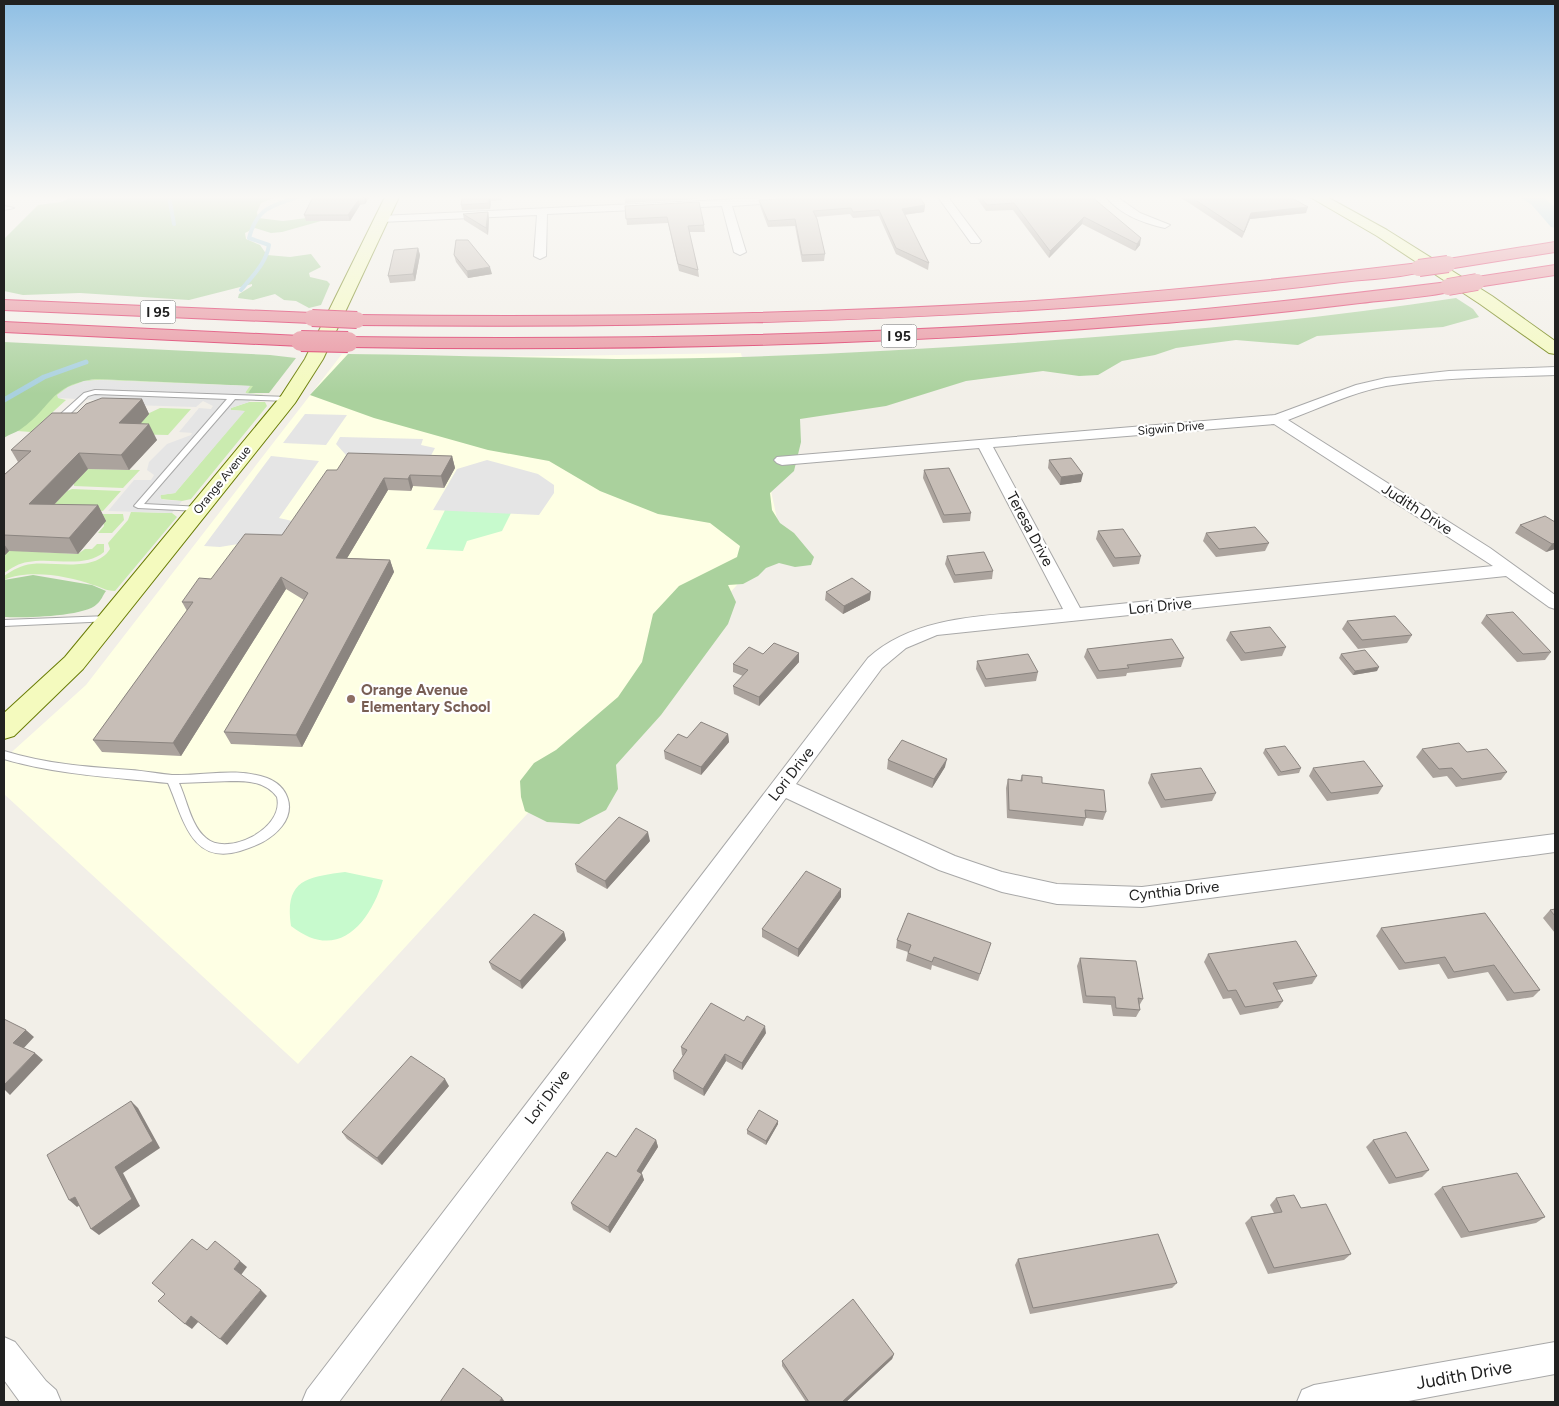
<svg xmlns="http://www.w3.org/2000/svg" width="1559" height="1406" font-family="Figtree,sans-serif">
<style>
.education{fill:#feffe4}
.grass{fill:#caebaf}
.forest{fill:#aad19d}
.park{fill:#c7facd}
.parking{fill:#e5e5e5}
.water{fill:#a9d0df}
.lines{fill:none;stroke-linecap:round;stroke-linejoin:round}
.stream-far1{stroke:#a9d0df;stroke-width:4}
.stream{stroke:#a9d0df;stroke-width:5}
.service-casing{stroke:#a8a8a8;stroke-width:2}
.minor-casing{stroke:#a8a8a8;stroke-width:2}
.secondary-casing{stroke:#697c05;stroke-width:2}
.motorway-casing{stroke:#db2a5e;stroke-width:2}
.service{fill:#fff;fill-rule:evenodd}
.minor{fill:#fff;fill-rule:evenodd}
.secondary{fill:#f4fabe;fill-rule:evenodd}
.motorway{fill:#e8919e;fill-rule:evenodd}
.motorway-bridge-far1-casing{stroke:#db2a5e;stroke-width:18;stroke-linecap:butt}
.motorway-bridge-casing{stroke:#db2a5e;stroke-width:22;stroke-linecap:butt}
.motorway-bridge-far1{stroke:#e8919e;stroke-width:16}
.motorway-bridge{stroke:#e8919e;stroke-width:20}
.wall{fill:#aba39d}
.shaded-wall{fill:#8b8580}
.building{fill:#c7beb7;stroke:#8b8580}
.education-dot{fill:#8d6e63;stroke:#fff;stroke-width:2}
.labels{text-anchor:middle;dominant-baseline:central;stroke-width:4.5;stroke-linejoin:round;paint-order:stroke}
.far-street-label{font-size:12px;fill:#212121;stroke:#fff}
.shield{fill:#fff;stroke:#646464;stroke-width:1}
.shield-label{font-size:14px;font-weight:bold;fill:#212121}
.street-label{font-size:15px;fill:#212121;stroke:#fff}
.education-label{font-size:15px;font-weight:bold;fill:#785e54;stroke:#fff;text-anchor:start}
.near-street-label{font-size:18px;fill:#212121;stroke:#fff}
</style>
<rect width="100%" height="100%" fill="#f2efe8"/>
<!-- education -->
<path class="education" d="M741,353L781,537L298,1064L4,794V759L86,685L342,354L496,357Z"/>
<!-- grass -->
<path class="grass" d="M96,379L254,386L248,393L265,395L247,394L245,392L249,386L100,380C81,381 70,385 58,398L66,400L31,432L17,431L63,388L81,381Z
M249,402H265L267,406L191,499L182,501L161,499L160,495L175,493L244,411L230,410L231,408Z
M160,408L191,409L168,435L124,434L141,417Z
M88,469L140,470L123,488L74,486V483Z
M72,489L121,491L103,511L86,513L45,507L62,493Z
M131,512L172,513L177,517L115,591C106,591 101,587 93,585C68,576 29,569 4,580V576C13,570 21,565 32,564C55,561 95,573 110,549L108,543L128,520Z
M102,514H123L124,520L112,533H98L104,526Z
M97,544H104V552C84,569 52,557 28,562C19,563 12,568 4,573V550L78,554L85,549H92Z"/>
<!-- forest -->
<path class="forest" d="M72,197H276L261,203L257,212L258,218L283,221L315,217L321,221L282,232L271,233L255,228L245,233L246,239L260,245L267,255L290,257L311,254L321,267L309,273L310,277L327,281L330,284L321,305L309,308L296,301L284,300L275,294L253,300L238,298L239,294L252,286V284L189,300L80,293L23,295L4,291V239L38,205L61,202Z
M1456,298L1473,309L1479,317L1443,327L1317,336L1298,345L1236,340L1176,348L1155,355L1122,361L1098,375L1079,376L1043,371L966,381L886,406L800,419L801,442L794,471L770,493L772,510L780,523L794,533L814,557L811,565L795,567L779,563L766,568L758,576L743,584L728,585L736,602L728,624L661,715L616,765L618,789L606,810L579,824L547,822L525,811L521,797L520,781L534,763L556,750L618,697L642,662L653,614L679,586L737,557L740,546L710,523L658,514L600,491L549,461L488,450L374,418L310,395L348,354C437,355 527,358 616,359C753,359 891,351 1028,342C1171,332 1314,320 1456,298Z
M4,342L270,355L296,358L269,393H248L253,386L96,379C49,385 53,407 21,429C16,433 9,434 4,438Z
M33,575L92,585L106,591C103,595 101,601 97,604C85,617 22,618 4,617V580Z"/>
<!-- park -->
<path class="park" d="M445,510L511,513L502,531L467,541L463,551L426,549Z
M345,872L383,880C370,923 338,963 291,926C284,879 308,877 345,872Z"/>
<!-- parking -->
<path class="parking" d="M100,380L250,386L245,393L255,394L249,402L231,408V410L245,411L175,493L161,495L160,498L164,500L182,501L172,513L108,511L134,480H151L154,475L147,470L149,462L167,444L191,435L192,433L179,432L199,408L211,409L213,406L203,401L196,407L97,404L103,397L96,400L58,398L57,395L68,387L84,381Z
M305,414L347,415L326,445L283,443Z
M340,437L423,439L421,445L435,448L426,465L343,462L346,455L336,444Z
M271,456L319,461L279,518L301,523L286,545L244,543L220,547L204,546Z
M487,460L538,474L554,485V493L539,515L433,510L457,469Z"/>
<!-- water -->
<path class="water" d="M1519,197H1543L1555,207V228L1551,227L1531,204Z"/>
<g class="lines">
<!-- stream-far1 -->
<path class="stream-far1" d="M169,197L174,224
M241,290C252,276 266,264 269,245L249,238C257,208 270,207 297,197"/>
<!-- stream -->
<path class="stream" d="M4,400L44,377L86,362"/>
<!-- service casing -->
<g class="service-casing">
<path id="service" d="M4,206L14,208L4,210Z
M95,390L288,397L292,399L288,401L235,399L144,504L202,507V511H199L138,508L134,506L227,399L95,394L88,396L61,423H55V419L84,393Z
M108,616L113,619L111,621L4,626V620Z
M4,751C46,764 88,767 131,770C145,771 159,774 172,775C204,776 236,767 267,778C288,786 296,808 282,826C271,840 256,846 240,851C190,866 183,816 168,783C113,777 57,775 4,759ZM231,781C249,781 266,782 277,797C285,829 227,857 206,838C191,826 187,800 179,783Z"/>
</g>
<!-- minor casing -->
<g class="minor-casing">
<path id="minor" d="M787,197L791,198V202L732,206L746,252L740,255L734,252L722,206L547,214L546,256L540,259L534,256L537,215L380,222L375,219L380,216Z
M938,197H948L981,241L979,243H971Z
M1106,197H1117L1140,213L1170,225L1165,228C1143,223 1121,215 1106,197Z
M1555,367V375C1499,377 1442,377 1386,386C1353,392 1320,408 1288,420L1490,548L1555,595V609L1549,607L1506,576L937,635L906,648L882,668L796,784L955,856L1002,872L1057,884L1142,887L1555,834V852L1142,907L1057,904L1002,892L939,870L786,798L339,1402H302L307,1390L868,658C918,612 999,616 1063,609L979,448L782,465L777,463L774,460L777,457L1275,415L1356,385L1386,378L1449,371ZM1274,424L1493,566L1080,608L993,447Z
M4,1337L15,1342L46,1381L56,1390L61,1402H20L4,1380Z
M1555,1342V1374L1403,1402H1297L1302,1390L1314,1385Z"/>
</g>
<!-- secondary casing -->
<g class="secondary-casing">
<path id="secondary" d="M385,197H399L323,359L295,403L83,669L14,736L4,739V713L65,657L281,396L305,359Z
M1310,197H1327L1387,230L1492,296L1555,341V354L1549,353L1480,304L1377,236Z"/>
</g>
<!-- motorway casing -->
<g class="motorway-casing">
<path id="motorway" d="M1555,242V252L1448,269L1440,264L1448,259Z
M1419,263L1427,268L1425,271C1396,279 1364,279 1334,283C1263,292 1191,299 1120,304C866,323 612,328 357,325L351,324L348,320L351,316L357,315C578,318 799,315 1020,302C1153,293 1286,279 1419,263Z
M1555,265V275L1477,287L1469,282L1477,277Z
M1448,282L1454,283L1456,287L1454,291C1424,298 1391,299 1360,303C1286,312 1212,320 1138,325C875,346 612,351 348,347L342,346L339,342L342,338L348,337C577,340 806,337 1035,323C1173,314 1310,299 1448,282Z
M4,300L312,313L318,314L321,318L318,322L312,323L4,310Z
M4,322L301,336L307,337L310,341L307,345L301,346L4,332Z"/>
</g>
<!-- service -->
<use href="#service" class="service"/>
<!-- minor -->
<use href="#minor" class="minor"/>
<!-- secondary -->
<use href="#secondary" class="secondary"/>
<!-- motorway -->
<use href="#motorway" class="motorway"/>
<!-- motorway-bridge-far1 casing -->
<g class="motorway-bridge-far1-casing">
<path id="motorway-bridge-far1" d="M1419,268L1448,264
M1448,287L1477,282
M312,318L357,320"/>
</g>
<!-- motorway-bridge casing -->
<g class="motorway-bridge-casing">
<path id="motorway-bridge" d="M301,341L348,342"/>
</g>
<!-- motorway-bridge-far1 -->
<use href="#motorway-bridge-far1" class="motorway-bridge-far1"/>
<!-- motorway-bridge -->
<use href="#motorway-bridge" class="motorway-bridge"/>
</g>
<!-- wall -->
<path class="wall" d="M313,197H369L365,204L360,205L350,221H306L304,215Z
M462,197H501L502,200L491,201L490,209L462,210L461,205Z
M625,197H697V199L625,203Z
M976,197H1092L1140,245L1135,251L1082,224L1049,258L1013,210L986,211Z
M1145,197H1165L1147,198Z
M1180,197H1290L1306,213L1250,219L1242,238Z
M759,200L925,205L924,212L904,215L929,263L928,270L896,254L879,216L853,218L850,214L816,217L825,254L824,261L802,262L795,226L768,227L760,206Z
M625,206L704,225L705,232H689L698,270L699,277L679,271L668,223L627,225Z
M488,212L489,219L488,235L464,220L463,214Z
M418,248L420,255L415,281L390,283L388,276Z
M454,255L492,274L468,278L456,262Z
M142,399L149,414L140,424L157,440L129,470L88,469L54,505H98L106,521L78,554L9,551L4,556V475L18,462L11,450L77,413Z
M452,456L455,468L444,488L413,486L411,491L388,490L347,558L390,560L394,572L302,747L231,744L224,732L304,600L286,589L181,756L102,752L93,740L187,611L182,602L211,579L282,535L337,470Z
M1049,460L1081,482L1060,485L1048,468Z
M924,470L971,513L970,521L943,523L923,478Z
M1555,522V549L1546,552L1515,533L1520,525Z
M1098,531L1141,556L1139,564L1113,567L1096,539Z
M1206,533L1269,543L1265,551L1216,557L1203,541Z
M947,556L993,571L992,579L954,583L945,564Z
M826,592L870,600L843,614L825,600Z
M1486,615L1551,652L1545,660L1517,662L1481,623Z
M1347,621L1412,635L1407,643L1358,649L1342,629Z
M1230,632L1286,647L1282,656L1241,661L1226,640Z
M1087,649L1184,658L1181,667L1127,673L1126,676L1097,679L1084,657Z
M799,653V662L759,706L734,694L733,686L743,676L733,672V664L763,654Z
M1341,654L1377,671L1353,675L1339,658Z
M977,661L1038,672L1036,681L985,687L976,669Z
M728,734L729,742L701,775L665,759L664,751L687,738Z
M1265,749L1301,768L1299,773L1278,776L1263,753Z
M1422,749L1467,752L1507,772L1501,780L1456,787L1447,776L1433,778L1416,757Z
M888,760L945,767L932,788L887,769Z
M1313,768L1383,786L1378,794L1327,801L1309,776Z
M1151,774L1216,793L1212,801L1161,808L1148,783Z
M1022,775L1042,783L1106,812L1103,820L1086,818L1083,826L1007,818L1006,788L1008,779L1020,781Z
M650,841L607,889L577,872L575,864Z
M841,897L798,957L762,937V929Z
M1555,909V933L1543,918L1550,910Z
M1485,913L1540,990L1533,997L1507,1001L1488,972L1448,979L1439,964L1399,970L1376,936L1381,928Z
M564,932L566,940L522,989L492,969L489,962Z
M897,940L991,943L978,981L932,965L931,970L906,961L908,952L896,948Z
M1208,954L1317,976L1312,984L1277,990L1283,1001L1278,1008L1240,1015L1231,998L1223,999L1204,962Z
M1080,958L1143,999L1139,1006L1140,1010L1136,1017L1113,1016L1111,1005L1083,1003L1077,966Z
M766,1033L742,1070L726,1061L704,1096L674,1079L673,1071L683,1056L682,1055L681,1047Z
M449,1086L382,1165L347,1139L342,1132Z
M778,1121V1124L766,1145L747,1134V1130Z
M656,1140L658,1147L641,1173L642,1174L644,1180L610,1233L573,1210L571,1203Z
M1373,1140L1429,1170L1422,1177L1389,1184L1366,1147Z
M1442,1187L1545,1217L1536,1223L1461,1238L1434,1194Z
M1276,1198L1301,1208L1351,1254L1344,1260L1268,1274L1245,1223L1251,1217L1274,1213L1270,1205Z
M1018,1259L1177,1283L1172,1288L1030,1314L1015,1265Z
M894,1354L892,1359L846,1402H806L782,1366V1361Z"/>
<!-- shaded-wall -->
<path class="shaded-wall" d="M364,197H369L365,204L363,198Z
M489,197L491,201L490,209L489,203Z
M359,199L360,205L350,221L348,215Z
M925,205L924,212L901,215L902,209Z
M1308,207L1306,213L1250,219L1242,238L1251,213Z
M488,212L489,219L488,235L486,228Z
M1084,217L1082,224L1049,258L1050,251Z
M1141,238L1140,245L1135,251L1137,244Z
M418,248L420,255L415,281L413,274Z
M490,267L492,274L468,278L467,271Z
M142,399L149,414L127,439L119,423Z
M149,424L157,440L129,470L121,455Z
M79,453L88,469L39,520L29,504Z
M452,456L455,468L444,488L441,476Z
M1083,474L1081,482L1060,485L1061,477Z
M410,475L413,486L411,491L408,479Z
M384,478L388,490L340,570L336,558Z
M98,505L106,521L78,554L69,538Z
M1555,543V549L1546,552L1552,544Z
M4,544L9,551L4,556Z
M390,560L394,572L302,747L296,735Z
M281,577L286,589L181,756L173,743Z
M871,592L870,600L843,614L844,606Z
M799,653V662L759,706V697Z
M1379,667L1377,671L1353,675L1355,671Z
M728,734L729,742L701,775V767Z
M947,759L945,767L932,788L934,779Z
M648,832L650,841L607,889L605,881Z
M841,889V897L798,957V949Z
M564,932L566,940L522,989L520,981Z
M765,1026L766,1033L742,1070V1063Z
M26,1030L34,1037L22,1050L13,1043Z
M35,1053L43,1060L10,1095L4,1089V1085Z
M725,1054L726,1061L704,1096L703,1089Z
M445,1079L449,1086L382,1165L377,1158Z
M131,1101L138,1108L160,1148L123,1173L140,1206L99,1235L91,1229L115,1167Z
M778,1121V1124L766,1145V1141Z
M656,1140L658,1147L639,1177L637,1171Z
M642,1174L644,1180L610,1233L608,1227Z
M75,1197L83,1203L77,1207L69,1200Z
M240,1261L247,1267L241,1275L234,1269Z
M261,1290L267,1296L227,1345L220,1339Z
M191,1316L199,1321L192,1329L185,1324Z
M894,1354L892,1359L846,1402H842Z
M502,1398L505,1402H499Z"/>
<!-- building -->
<path class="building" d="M313,197H364L363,198L359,199L348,215H304Z
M462,197H489V203L461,205Z
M831,197H919L925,205L902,209L929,263L896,248L879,210L853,212L851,208L813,211L817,219L825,254L802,255L795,219L768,221L759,200Z
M981,197H1092L1141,238L1137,244L1084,217L1050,251L1014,203L987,205Z
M1191,197H1290L1308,207L1251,213L1244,232Z
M699,202L704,225L688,226L698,270L678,264L667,217L626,219L625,206Z
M488,212L486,228L463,214Z
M456,240H468L490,267L467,271L454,255Z
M418,248L413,274L388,276L394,250Z
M102,398L142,399L119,423L149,424L121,455L79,453L29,504L98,505L69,538L4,535V475L31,451L11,450L52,413H77L86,404Z
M348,453L452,456L441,476L410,475L408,479L384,478L336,558L390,560L296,735L224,732L308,593L281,577L173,743L93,740L193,602H182L199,578L211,579L245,534L282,535L327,470H337Z
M1071,458L1083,474L1061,477L1049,460Z
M949,468L971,513L944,515L924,470Z
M1545,516L1555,522V543L1552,544L1520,525Z
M1255,527L1269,543L1219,549L1206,533Z
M1123,529L1141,556L1115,558L1098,531Z
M984,552L993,571L955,575L947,556Z
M852,578L871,592L844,606L826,592Z
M1513,612L1551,652L1523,654L1486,615Z
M1395,616L1412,635L1362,640L1347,621Z
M1270,627L1286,647L1245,653L1230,632Z
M1172,639L1184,658L1127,665L1129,668L1099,671L1087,649Z
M774,643L799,653L759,697L733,686L748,670L733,664L749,647L763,654Z
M1365,650L1379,667L1355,671L1341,654Z
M1028,654L1038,672L986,679L977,661Z
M701,722L728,734L701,767L664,751L678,734L687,738Z
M902,740L947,759L934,779L888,760Z
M1459,743L1467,752L1487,749L1507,772L1462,779L1452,768L1439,769L1422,749Z
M1285,746L1301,768L1281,772L1265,749Z
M1364,761L1383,786L1331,793L1313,768Z
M1201,768L1216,793L1165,800L1151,774Z
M1022,775L1042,777V783L1104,790L1106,812L1085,810L1086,818L1009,810L1008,779L1022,781Z
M619,817L648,832L605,881L575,864Z
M806,871L841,889L798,949L762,929Z
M1555,909V916L1550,910Z
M908,913L991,943L980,974L934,957L932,962L908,953L911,945L897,940Z
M1485,913L1540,990L1514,993L1494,965L1454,972L1445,957L1405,963L1381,928Z
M534,914L564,932L520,981L489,962Z
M1296,941L1317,976L1273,983L1283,1001L1245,1007L1236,990L1228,991L1208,954Z
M1080,958L1136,961L1143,999L1138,998L1140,1010L1116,1008L1115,997L1086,996Z
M711,1003L744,1021L747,1016L765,1026L742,1063L725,1054L703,1089L673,1071L687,1050L681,1047Z
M4,1019L26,1030L13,1043L35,1053L4,1085Z
M411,1056L445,1079L377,1158L342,1132Z
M131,1101L153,1141L115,1167L132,1199L91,1229L75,1197L69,1200L47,1155Z
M759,1110L778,1121L766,1141L747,1130Z
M636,1128L656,1140L637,1171L642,1174L608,1227L571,1203L607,1152L616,1157Z
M1406,1132L1429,1170L1396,1178L1373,1140Z
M1517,1173L1545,1217L1469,1232L1442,1187Z
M1294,1195L1301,1208L1326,1204L1351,1254L1274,1268L1251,1217L1282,1212L1276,1198Z
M1158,1234L1177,1283L1033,1308L1018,1259Z
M192,1239L207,1250L215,1241L240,1261L234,1269L261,1290L220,1339L191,1316L185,1324L158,1301L165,1294L152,1283Z
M853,1299L894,1354L842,1402H809L782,1361Z
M463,1368L502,1398L499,1402H440Z"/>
<!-- sky -->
<linearGradient id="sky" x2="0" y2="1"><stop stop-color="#8fbfe4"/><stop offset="0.5" stop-color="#f9f8f5"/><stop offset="1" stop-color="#f9f8f5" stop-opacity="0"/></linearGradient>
<rect width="1559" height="394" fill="url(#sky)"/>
<!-- markers -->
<circle class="education-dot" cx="351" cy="699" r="5"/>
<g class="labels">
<!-- far-street labels -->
<g class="far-street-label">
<text transform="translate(1171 428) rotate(-5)">Sigwin Drive</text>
<text transform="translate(222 480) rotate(-51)">Orange Avenue</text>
</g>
<!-- shield labels -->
<g class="shield">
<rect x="140.5" y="300.5" width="35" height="23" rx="4"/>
<rect x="881.5" y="324.5" width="35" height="23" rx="4"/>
</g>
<g class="shield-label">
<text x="158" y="312">I 95</text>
<text x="899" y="336">I 95</text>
</g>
<!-- street labels -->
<g class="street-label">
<text transform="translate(1417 509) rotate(33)">Judith Drive</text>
<text transform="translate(1030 529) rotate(62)">Teresa Drive</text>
<text transform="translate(1160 606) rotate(-6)">Lori Drive</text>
<text transform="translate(791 774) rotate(-52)">Lori Drive</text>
<text transform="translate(1174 891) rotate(-6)">Cynthia Drive</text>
<text transform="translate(547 1097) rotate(-53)">Lori Drive</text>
</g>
<!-- education labels -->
<g class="education-label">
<text x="361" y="690">Orange Avenue<tspan x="361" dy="17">Elementary School</tspan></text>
</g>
<!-- near-street labels -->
<g class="near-street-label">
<text transform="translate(1464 1375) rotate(-10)">Judith Drive</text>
</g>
</g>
<!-- border -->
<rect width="1559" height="1406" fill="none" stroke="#212121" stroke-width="10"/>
</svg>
